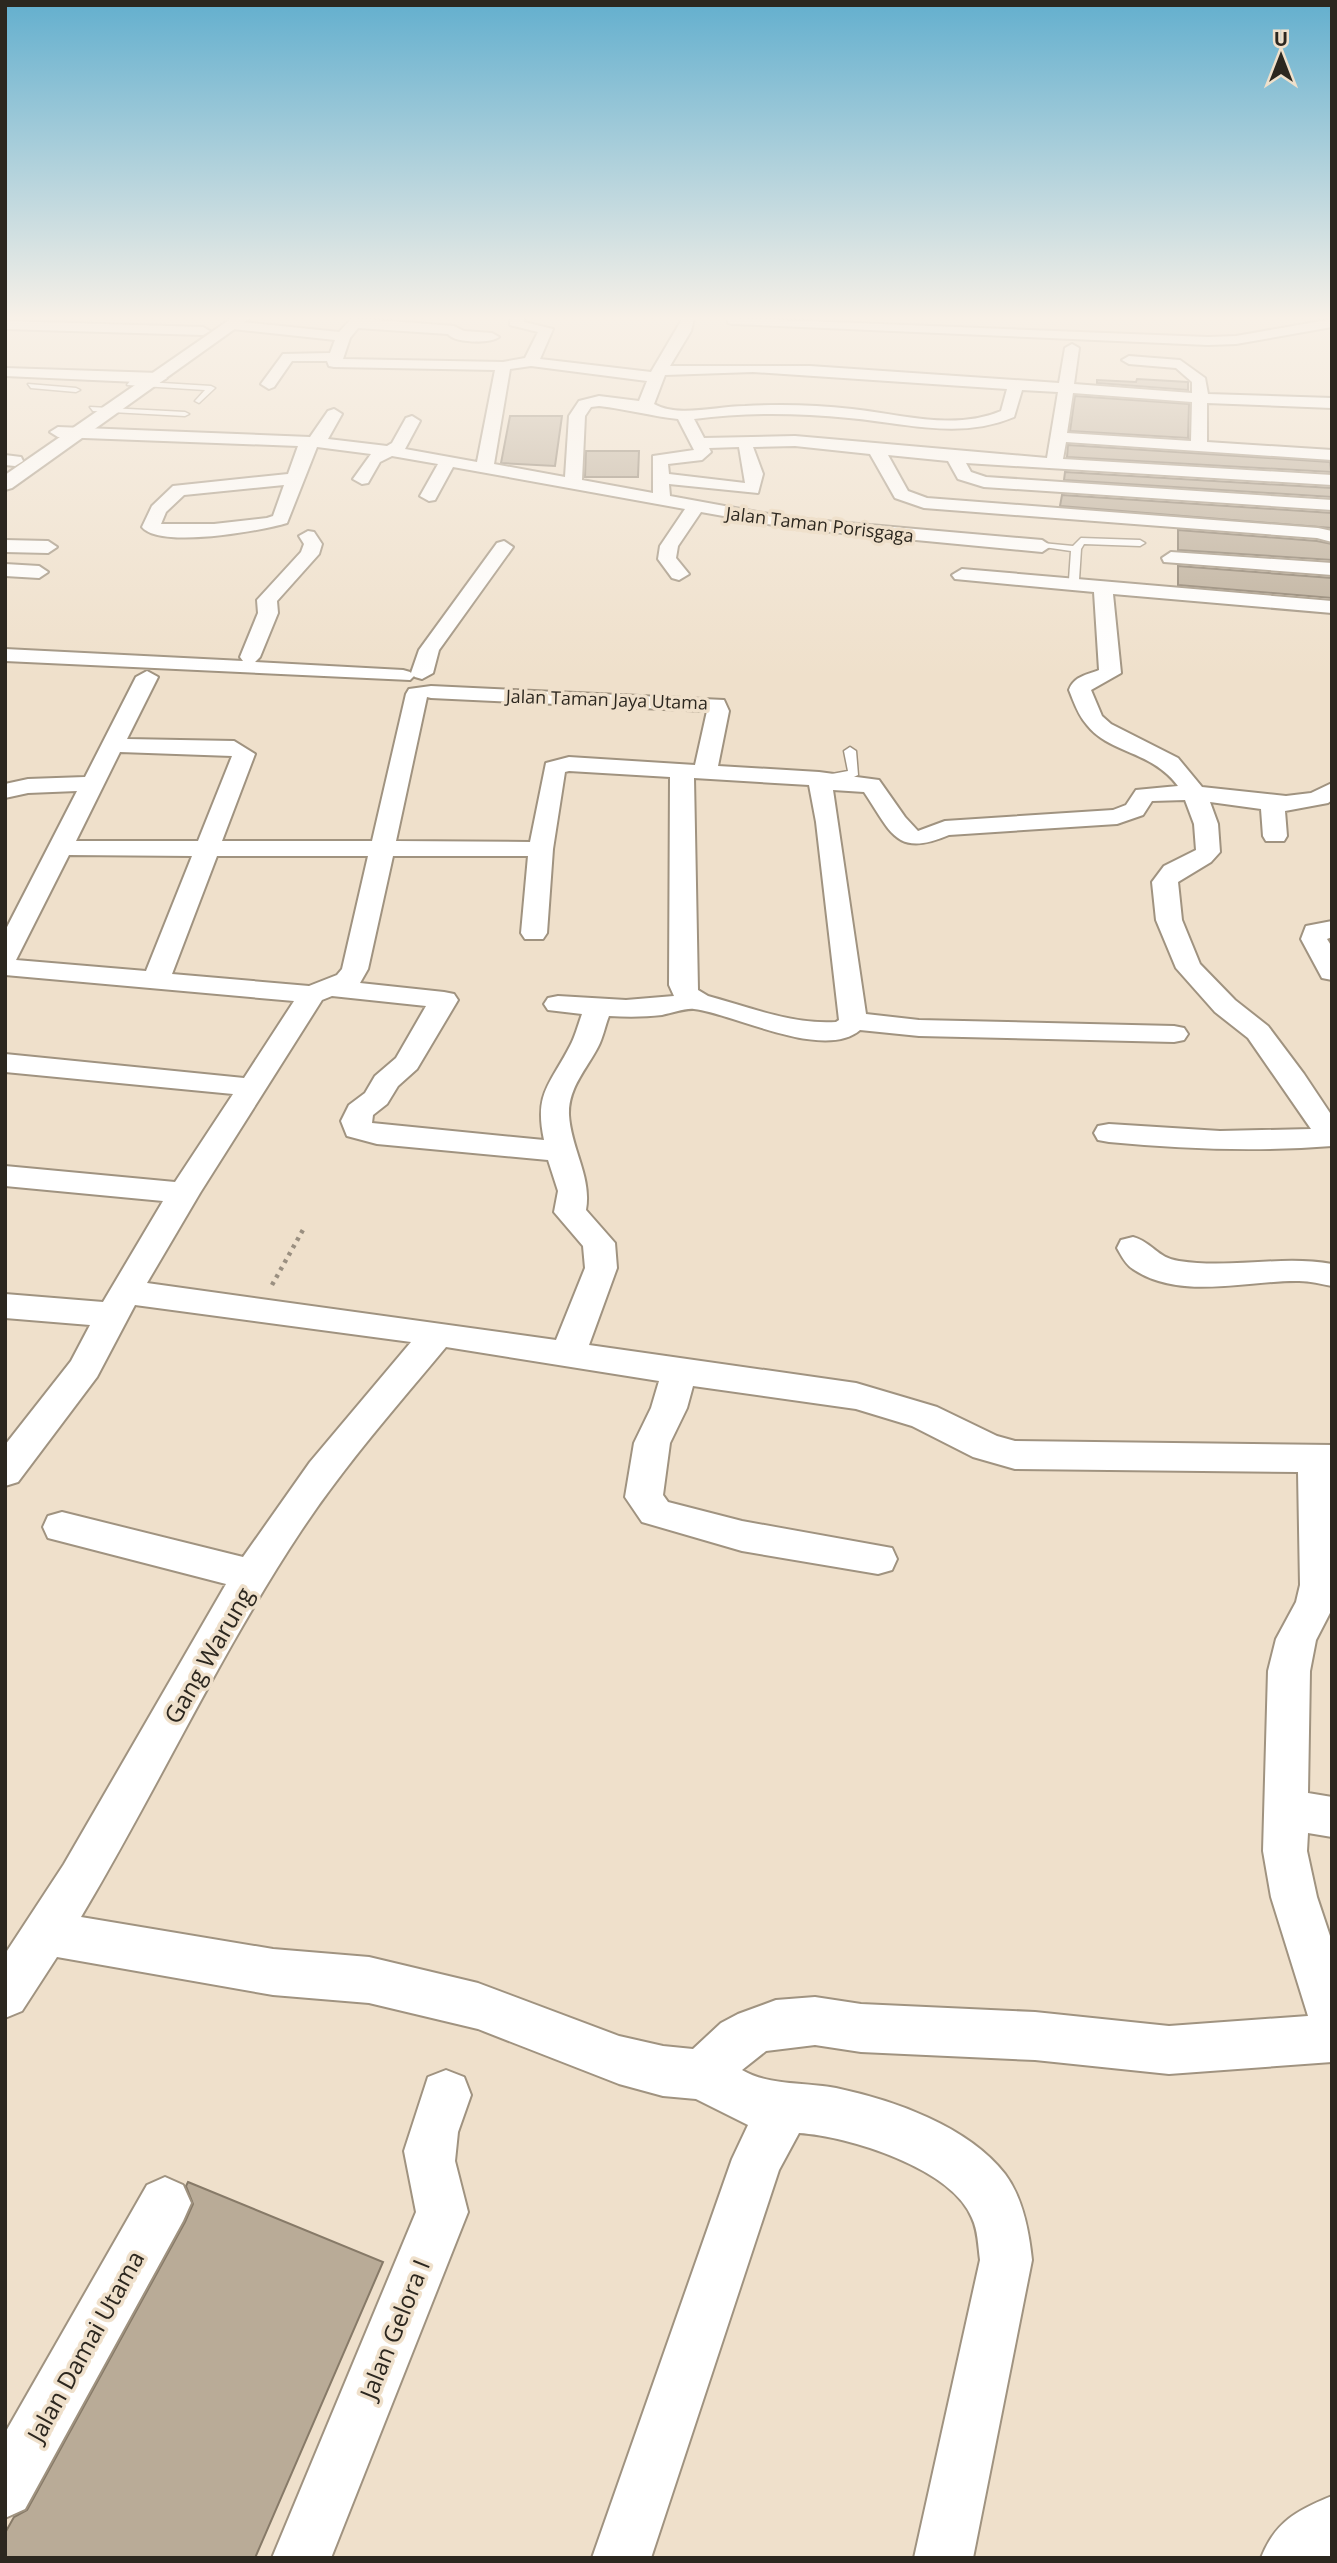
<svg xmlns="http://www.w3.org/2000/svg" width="1337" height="2563" font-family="'Open Sans',sans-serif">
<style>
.building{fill:#b9ab97;stroke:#877a68;stroke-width:2}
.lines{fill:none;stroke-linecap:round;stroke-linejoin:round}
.service-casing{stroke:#a09380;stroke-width:3}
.minor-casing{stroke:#a09380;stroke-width:4}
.tertiary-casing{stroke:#a09380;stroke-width:4}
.path{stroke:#9a8f80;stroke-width:4.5;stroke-dasharray:3.5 5;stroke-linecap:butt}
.service{fill:#fff;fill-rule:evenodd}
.minor{fill:#fff;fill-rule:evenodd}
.tertiary{fill:#fff;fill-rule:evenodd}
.labels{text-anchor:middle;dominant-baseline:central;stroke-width:7;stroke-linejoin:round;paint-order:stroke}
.far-street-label{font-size:18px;fill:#2c271f;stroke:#efe0cb}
.near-street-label{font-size:24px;fill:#2c271f;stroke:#efe0cb}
</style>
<rect width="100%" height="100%" fill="#efe0cb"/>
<!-- building -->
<path class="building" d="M1137,379L1188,382V390L1097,383V380L1136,382Z
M1075,396L1189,404L1188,438L1070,431Z
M510,416H562L555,466L501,463Z
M1068,445L1330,462L1331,472L1067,457Z
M586,451H639L638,477H585Z
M1065,472L1332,488V497L1064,480Z
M1062,495L1332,513V528L1060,506Z
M1178,530L1317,541L1332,544V560L1178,550Z
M1178,566L1332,578V598L1178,585Z
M188,2182L383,2262L255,2558H5V2533L14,2517L27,2510L185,2222L193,2204L186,2186Z"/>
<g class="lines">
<!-- service casing -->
<g class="service-casing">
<path id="service" d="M130,381L211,386L215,388L199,403L195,401L205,390L127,385Z
M28,384L76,388L80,390L76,392L31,388Z
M90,407L185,412L189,414L185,416L93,411Z
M1081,538L1140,540L1145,543L1140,546L1084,544L1081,549L1079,580L1074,583L1069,580L1071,551L1037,546L1042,543L1073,546Z
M850,747L856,751L858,775L845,781L821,782V776L848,771L844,751Z"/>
</g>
<!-- minor casing -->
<g class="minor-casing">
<path id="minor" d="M352,318L454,326L464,331L492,333L499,337C490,344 454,343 448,334L358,328L350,338L343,359L503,362L525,358L538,332L510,325V318H524V322L553,329L540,359L651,372L681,321L679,318H694L691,331L670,366H810L1059,383L1065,348L1072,344L1079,348L1074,384L1192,393V382L1176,368L1129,364L1122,360L1129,356L1180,360L1205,378L1208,394L1332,398V408L1207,403V442L1332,450V460L1066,442L1063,459L1332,475V485L966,463L971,472L986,477L1332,500V510L984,487L958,479L948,461L888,455L908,491L927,498L1318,528L1332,531V542L1317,538L924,508L895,498L870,454L795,446L753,447L763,474L758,493L669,484L670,496L790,518L1042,540L1051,546L1042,552L790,528L701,512L678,546L676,558L689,574L679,580L672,578L658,559L660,546L685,509L453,467L435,500L429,501L420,496L438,464L392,456L380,462L368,483L362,484L353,479L371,454L317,447L287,523C261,531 160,549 142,527L152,506L173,486L288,474L298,446L58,437L50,432L58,427L310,437L328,411L334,409L342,414L328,439L387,446L392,443L406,418L412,416L420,421L405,449L477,462L495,370L334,367L329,366L327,361H292L274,387L269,389L261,384L283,354L330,353L335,340L232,329L225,325L232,321L339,332ZM531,366L647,381L639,401L599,396L579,401L569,416L565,477L494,464L510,369ZM753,372L1007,389L1001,411C954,431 900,414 852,409C817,405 780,404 745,406C717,406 679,418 654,404L665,375ZM1022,390L1058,392L1047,458L795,436L704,438L694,419C745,412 798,413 849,418C905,423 960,440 1014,417ZM1073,393L1192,402L1191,441L1067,433ZM599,406C626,409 651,416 678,419L694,450L653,456V493L582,480L585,416L591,407ZM739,447L745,483L669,474L668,464L702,460L711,452L709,448ZM284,485L273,516L267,518L214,524H161L166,512L184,495Z
M728,318L1208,337L1236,336L1332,319V327L1236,344L1208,345L733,324L728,323Z
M5,321L203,327L210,331L203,335L5,329Z
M5,368L159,373L167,378L159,383L5,376Z
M5,455L21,457L23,461L15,466L5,465Z
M308,531L314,532L322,544L319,554L277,601L278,613L260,657L255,662L403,670L410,672L414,676L410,680L5,661V649L243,661L240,657L258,613L257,600L301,552L304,544L299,536Z
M5,540L48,541L57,547L48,553L5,552Z
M504,541L513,547L439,650L433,673L422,679L415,677L411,673L419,650L497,543Z
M1171,552L1332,563V575L1164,562L1162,558Z
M5,564L39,566L48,572L39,578L5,576Z
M962,569L1332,601V613L1113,594L1121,673L1091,690L1102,716L1111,724L1178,758L1202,787L1286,796L1311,793L1332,783V800L1328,803L1285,811L1287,836L1284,841H1266L1263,836L1261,809L1210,802L1218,824L1220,852L1211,862L1178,882L1182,920L1200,964L1235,1000L1268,1026L1304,1074L1332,1116V1146C1257,1152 1183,1149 1109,1142L1098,1140L1094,1133L1098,1126L1109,1124L1220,1131L1311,1129L1248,1038L1215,1012L1176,968L1156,920L1152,882L1164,866L1196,850L1194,824L1185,800L1152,801L1143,815L1117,824L949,835C896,858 891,832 864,792L833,790L866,1014L919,1020L1174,1026L1184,1028L1188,1034L1184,1040L1174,1042L919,1036L860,1030C824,1061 735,1014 694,1009C685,1008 672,1013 662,1015C645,1017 627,1017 609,1016C605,1026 603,1038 598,1047C586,1070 568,1088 569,1115C571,1149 592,1177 586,1210L615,1243L617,1268L589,1345L856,1383L937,1407L997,1436L1015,1441L1332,1445V1609L1316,1640L1310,1671L1308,1793L1332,1797V1837L1308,1833L1307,1851L1317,1897L1332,1942V2062L1169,2074L1035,2060L861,2052L815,2045L766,2051L742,2070C769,2086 805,2082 836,2088C893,2100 968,2126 1005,2174C1023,2198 1029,2231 1032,2260L973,2558H914L980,2260C978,2246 978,2230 972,2218C952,2168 848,2136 799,2133L779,2170L651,2558H592L732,2159L748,2125L696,2099L663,2096L619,2084L478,2029L369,2003L273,1995L57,1957L22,2011L5,2018V1954L64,1864L226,1584L48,1538L43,1527L48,1516L62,1512L243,1557L310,1462L411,1342L135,1305L97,1377L18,1482L5,1486V1445L71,1361L90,1325L5,1318V1294L103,1302L163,1201L5,1186V1166L175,1182L233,1094L5,1072V1054L244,1078L294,1001L5,975V931L77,791L28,793L5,798V784L28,779L85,777L136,677L147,671L158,677L127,739L234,741L255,754L222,841H372L406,694L409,689L431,686L724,700L729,711L718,766L819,772L879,780L905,817L918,831L945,821L1113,810L1126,805L1136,790L1178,786C1151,750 1110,754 1087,725C1078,715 1074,702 1069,690C1074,676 1087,675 1099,670L1094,592L955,579L952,575ZM427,697L431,698L707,711L695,765L569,757L546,763L530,842L396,841ZM120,752L232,756L198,841H76ZM569,771L670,777L669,985L674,996L626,1000L558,996L548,998L544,1004L548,1010L582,1014C578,1025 575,1037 570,1046C550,1085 534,1093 544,1140L372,1123L373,1115L387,1104L398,1086L417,1069L458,1000L454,994L444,992L360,983L368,969L393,856H528L521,933L525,939H543L547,933L553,849L565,772ZM694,778L809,785L816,822L839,1020L836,1022C793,1025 749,1007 708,996L698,990ZM69,855L192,856L146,971L16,960ZM217,856H368L342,969L337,975L309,986L172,974ZM332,996L426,1006L396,1058L375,1076L365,1093L349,1105L341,1121L347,1136L377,1144L548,1160L558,1191L554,1212L583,1246L585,1268L556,1340L147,1283L200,1193L322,1000ZM446,1347L659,1381L651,1408L634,1443L625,1497L642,1522L742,1551L878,1574L892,1570L897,1559L892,1548L742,1521L668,1502L663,1495L670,1443L687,1408L693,1386L856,1409L912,1426L973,1457L1015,1469L1298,1472L1300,1585L1296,1602L1276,1639L1268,1671L1263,1851L1271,1897L1308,2016L1169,2026L1035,2012L861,2004L815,1997L776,2000L738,2014L721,2023L693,2049L663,2046L619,2036L478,1983L369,1957L273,1949L81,1917C157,1790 220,1653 301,1531C344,1466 396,1407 446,1347Z
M1332,921V937L1327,939L1332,947V980L1322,978L1301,939L1306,926Z
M1133,1237C1152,1242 1157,1258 1179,1261C1230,1269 1281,1255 1332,1264V1286C1321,1284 1310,1281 1299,1281C1248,1280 1180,1301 1133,1269C1126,1265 1121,1255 1117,1248L1121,1240Z
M446,2070L464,2077L471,2095L458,2132L455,2161L468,2212L331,2558H272L416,2212L404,2151L428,2077Z
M165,2177L183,2185L191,2203L183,2221L25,2509L5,2518V2433L147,2185Z
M1332,2496V2558H1261C1275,2522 1297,2510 1332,2496Z"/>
</g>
<!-- tertiary casing -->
<g class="tertiary-casing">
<path id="tertiary" d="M232,318H250L12,488L5,490V475Z"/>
</g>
<!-- path -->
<path class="path" d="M272,1285L304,1228"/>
<!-- service -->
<use href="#service" class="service"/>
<!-- minor -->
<use href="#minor" class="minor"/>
<!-- tertiary -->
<use href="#tertiary" class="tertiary"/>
</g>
<!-- sky -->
<linearGradient id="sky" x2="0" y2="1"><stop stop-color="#63afce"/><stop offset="0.47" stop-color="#f8f1e8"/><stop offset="1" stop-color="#f8f1e8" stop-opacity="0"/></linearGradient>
<rect width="1337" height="677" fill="url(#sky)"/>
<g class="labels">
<!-- far-street labels -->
<g class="far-street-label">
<text transform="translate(820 524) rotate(7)">Jalan Taman Porisgaga</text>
<text transform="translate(607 699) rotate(2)">Jalan Taman Jaya Utama</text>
</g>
<!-- near-street labels -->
<g class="near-street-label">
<text transform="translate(208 1655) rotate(-60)">Gang Warung</text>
<text transform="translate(394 2329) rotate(-68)">Jalan Gelora I</text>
<text transform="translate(85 2346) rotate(-61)">Jalan Damai Utama</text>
</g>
</g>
<!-- border -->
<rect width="1337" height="2563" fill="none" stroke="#2c271f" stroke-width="14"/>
<!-- north arrow -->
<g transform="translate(1281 56)" stroke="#efe0cb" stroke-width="5" paint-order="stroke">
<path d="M0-5L12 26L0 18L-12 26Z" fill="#2c271f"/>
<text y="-10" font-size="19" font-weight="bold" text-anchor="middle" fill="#2c271f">U</text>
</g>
</svg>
